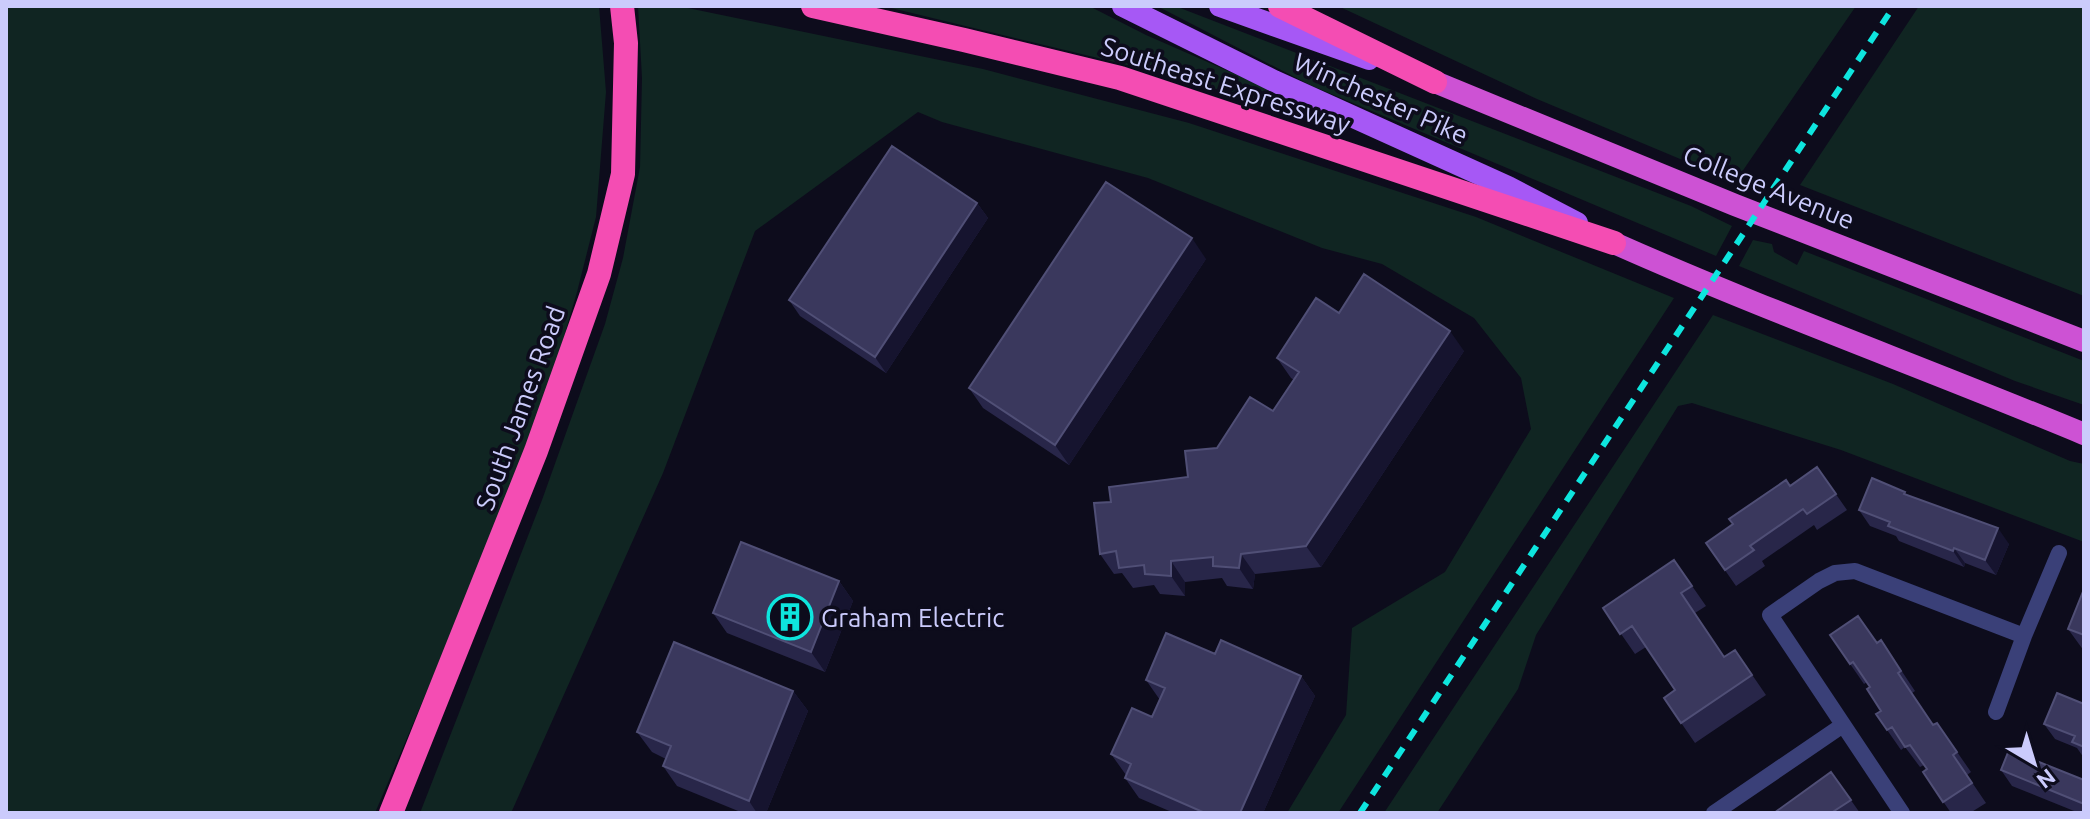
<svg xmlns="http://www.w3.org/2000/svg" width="2090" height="819" font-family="Ubuntu,sans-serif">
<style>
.green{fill:#102522}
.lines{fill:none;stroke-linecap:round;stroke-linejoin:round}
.minor{stroke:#3a4078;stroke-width:16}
.primary{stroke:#a658f5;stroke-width:22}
.trunk{stroke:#cd52d4;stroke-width:22}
.motorway{stroke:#f44db3;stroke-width:24}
.rail{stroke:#0ee5de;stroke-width:6;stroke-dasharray:12 10;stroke-linecap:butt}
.wall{fill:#282649}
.shaded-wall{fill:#16142f}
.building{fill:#3a385d;stroke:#504f76;stroke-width:2}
.labels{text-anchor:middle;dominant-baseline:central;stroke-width:7;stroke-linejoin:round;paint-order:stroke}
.street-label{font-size:26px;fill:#cbcbfc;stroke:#0d0c1c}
.poi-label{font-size:26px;fill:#cbcbfc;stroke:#0d0c1c;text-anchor:start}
</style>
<rect width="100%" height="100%" fill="#0d0c1c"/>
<!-- green -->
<path class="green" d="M6,6H599L606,92L596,217L577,292L551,381L470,590L375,813H6Z
M638,6H678L983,69L1189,123L1476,217L1674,298L1338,813H1287L1346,715L1352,628L1445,572L1531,429L1521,378L1474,318L1382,264L1322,248L1148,178L942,122L918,112L755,231L663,473L511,813H420L542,500L605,324L623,258L640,167L642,78Z
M883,6H1089L1146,35L1347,123L1344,130L1185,79Z
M1157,6H1175L1691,206L1732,226L1716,256L1310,85Z
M1338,6H1856L1735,182L1537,99Z
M1919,6H2084V296L1800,185Z
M1753,240L1772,244L1774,252L1797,265L1804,251L2084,361V405L2015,381L1739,266Z
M1713,315L1893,384L2070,461L2084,464V542L1841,450L1692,403L1678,406L1536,635L1518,689L1437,813H1384Z"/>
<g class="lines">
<!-- minor -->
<path class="minor" d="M1996,712L2024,636
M1714,813L1843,725
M1902,813L1770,615L1819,581L1835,573L1855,571L2024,636L2059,553"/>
<!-- primary -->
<path class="primary" d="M1123,6L1274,81L1508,187L1577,223
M1220,6L1369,59"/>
<!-- trunk -->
<path class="trunk" d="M1435,82L1735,205L2084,341
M1614,243C1769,312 1928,369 2084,434"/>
<!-- motorway -->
<path class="motorway" d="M813,6L964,40L1120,78L1614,243
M1280,6L1435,82
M391,813L536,451L599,274L623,174L626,43L622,6"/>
<!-- rail -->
<path class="rail" d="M1360,813L1894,6"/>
</g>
<!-- wall -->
<path class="wall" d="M977,203L988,218L886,373L800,316L789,300Z
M1206,259L1069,465L983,408L969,388Z
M1339,313L1464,351L1321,567L1255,574L1253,589L1227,586L1222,578L1185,582V596L1160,594L1154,585L1133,588L1122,573L1114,574L1100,554L1111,502L1188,477L1217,448L1273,411L1294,380L1291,378L1277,358Z
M1817,467L1847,510L1817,530L1814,525L1762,561L1765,566L1736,586L1706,543Z
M1908,496L2009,544L1996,575L1965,563L1964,567L1899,541L1896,536L1870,526L1859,510Z
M1674,560L1706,606L1695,613L1724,657L1735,650L1766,695L1695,743L1664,698L1675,690L1646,647L1635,654L1603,608Z
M839,581L853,601L825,672L727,633L713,613Z
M2084,589V651L2068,629Z
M1830,635L1877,643L1881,640L1915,691L1912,693L1933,725L1937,723L1971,772L1967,775L1986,803L1970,813H1951L1923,772L1927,769L1924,765L1920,767L1905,747L1901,750L1876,714L1881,711L1870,687L1867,682L1864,684Z
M1215,654L1301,676L1315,696L1263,813H1174L1139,798L1125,778L1126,775L1111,754L1152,717L1160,700L1146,680Z
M793,691L808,711L766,813H743L677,786L663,766L666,759L652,752L637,732Z
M2084,704V758L2077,748L2055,739L2044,724Z
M2001,770L2084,780V813H2079L2012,786Z
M1831,772L1860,813H1774Z"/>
<!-- shaded-wall -->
<path class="shaded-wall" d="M977,203L988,218L886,373L875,357Z
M1192,238L1206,259L1069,465L1055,445Z
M1450,331L1464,351L1321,567L1306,546Z
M1998,528L2009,544L1996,575L1985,560Z
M1954,548L1965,563L1964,567L1953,551Z
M1241,554L1255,574L1253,589L1239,568Z
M1171,561L1185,582V596L1171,576Z
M839,581L853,601L825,672L811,652Z
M1301,676L1315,696L1263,813H1240Z
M793,691L808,711L766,813H757L749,801Z"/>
<!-- building -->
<path class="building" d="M892,146L977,203L875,357L789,300Z
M1106,182L1192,238L1055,445L969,388Z
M1364,274L1450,331L1306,546L1241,554L1239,568L1213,566V557L1171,561V576L1145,574L1144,565L1119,568L1116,551L1100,554L1094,503L1111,502L1109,487L1188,477L1185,451L1217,448L1250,397L1273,411L1299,372L1277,358L1316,298L1339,313Z
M1817,467L1836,494L1807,514L1803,509L1750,546L1754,550L1725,570L1706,543L1733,524L1729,519L1786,480L1790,486Z
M1872,478L1905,492L1904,494L1998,528L1985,560L1954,548L1953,551L1888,526L1890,522L1859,510Z
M741,542L839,581L811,652L713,613Z
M1674,560L1692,586L1681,593L1724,657L1735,650L1752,675L1681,723L1664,698L1675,690L1632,626L1620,634L1603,608Z
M2084,589V635L2068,629Z
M1858,616L1877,643L1881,640L1901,671L1898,673L1933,725L1937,723L1957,752L1953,755L1972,783L1943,802L1923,772L1927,769L1910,745L1905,747L1892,727L1887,730L1876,714L1881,711L1867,689L1870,687L1853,662L1850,664L1830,635Z
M1166,633L1215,654L1221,640L1301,676L1240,813H1205L1125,778L1131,764L1111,754L1132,708L1152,717L1165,688L1146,680Z
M674,642L793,691L749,801L663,766L671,746L637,732Z
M2057,693L2084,704V747L2072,742L2075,736L2044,724Z
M2009,750L2084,780V804L2001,770Z
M1831,772L1851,800L1831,813H1774Z"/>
<!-- icons -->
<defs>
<g id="building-ring" transform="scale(2.3)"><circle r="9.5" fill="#0d0c1c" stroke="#0ee5de" stroke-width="1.5"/><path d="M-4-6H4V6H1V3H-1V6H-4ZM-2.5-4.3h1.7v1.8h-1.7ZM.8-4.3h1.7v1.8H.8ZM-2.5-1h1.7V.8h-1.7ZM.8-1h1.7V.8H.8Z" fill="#0ee5de"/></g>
</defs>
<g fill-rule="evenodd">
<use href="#building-ring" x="790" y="617"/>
</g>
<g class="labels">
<!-- street labels -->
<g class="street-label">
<text transform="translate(1226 85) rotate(18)">Southeast Expressway</text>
<text transform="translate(1381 98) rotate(24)">Winchester Pike</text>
<text transform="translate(1769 187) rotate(22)">College Avenue</text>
<text transform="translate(520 408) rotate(-70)">South James Road</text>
</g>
<!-- poi labels -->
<g class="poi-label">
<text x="821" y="617">Graham Electric</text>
</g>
</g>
<!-- border -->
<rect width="2090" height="819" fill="none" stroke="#cbcbfc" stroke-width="16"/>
<!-- north arrow -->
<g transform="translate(2034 763) rotate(142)" stroke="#0d0c1c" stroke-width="6" paint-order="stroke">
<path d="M0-6L14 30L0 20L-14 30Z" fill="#cbcbfc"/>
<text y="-12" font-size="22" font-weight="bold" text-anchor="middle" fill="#cbcbfc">N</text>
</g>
</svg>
